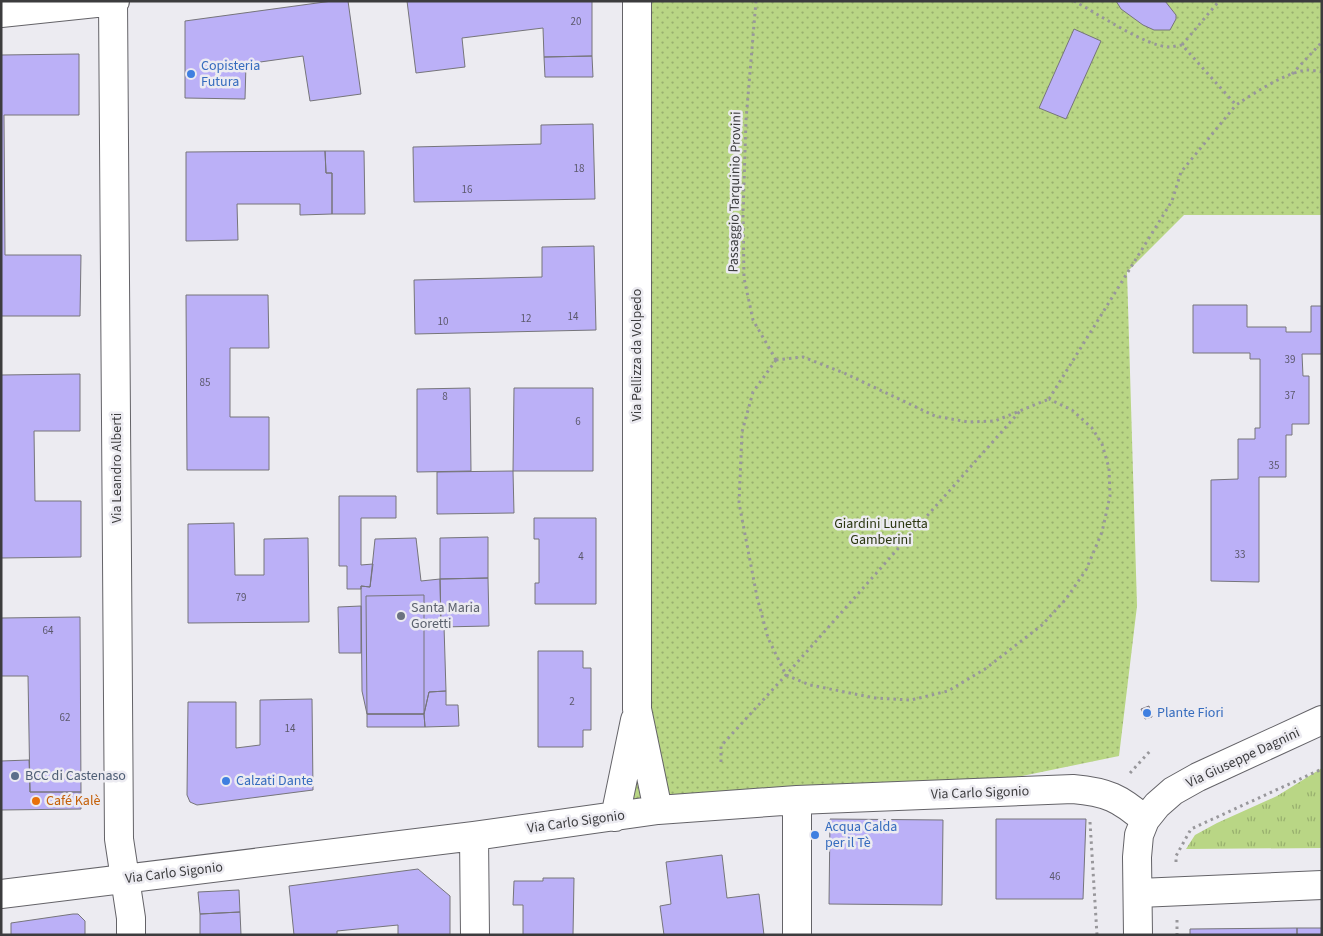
<svg xmlns="http://www.w3.org/2000/svg" width="1323" height="936" font-family="'Source Sans 3',sans-serif">
<style>
.grass{fill:url(#grass-tufts)}
.park{fill:url(#park-dots)}
.building{fill:#bbb0f7;stroke:#76757a}
.lines{fill:none;stroke-linecap:round;stroke-linejoin:round}
.minor-casing{stroke:#646368;stroke-width:30}
.path{stroke:#98979b;stroke-width:3;stroke-dasharray:2.5 4;stroke-linecap:butt}
.minor{stroke:#fff;stroke-width:28}
.shop-dot{fill:#3f7fe0;stroke:#ecebf1;stroke-width:2}
.worship-dot{fill:#6b7280;stroke:#ecebf1;stroke-width:2}
.service-dot{fill:#5c6f8a;stroke:#ecebf1;stroke-width:2}
.food-dot{fill:#e8710a;stroke:#ecebf1;stroke-width:2}
.labels{text-anchor:middle;dominant-baseline:central;stroke-width:5;stroke-linejoin:round;paint-order:stroke}
.number-label{font-size:11px;fill:#5c596c}
.shop-label{font-size:14px;fill:#366cbe;stroke:#ecebf1;text-anchor:start}
.street-label{font-size:14px;fill:#3c3c3e;stroke:#ecebf1}
.park-label{font-size:14px;fill:#2b3711;stroke:#ecebf1}
.worship-label{font-size:14px;fill:#5b616d;stroke:#ecebf1;text-anchor:start}
.service-label{font-size:14px;fill:#4e5e75;stroke:#ecebf1;text-anchor:start}
.food-label{font-size:14px;fill:#c56008;stroke:#ecebf1;text-anchor:start}
</style>
<defs>
<pattern id="grass-tufts" width="24" height="20" patternUnits="userSpaceOnUse" patternTransform="scale(1.25)"><rect width="24" height="20" fill="#b9d685"/><path d="M3 7l-1-3M5 7V3M7 7l1-3M15 17l-1-3M17 17v-4M19 17l1-3" fill="none" stroke="#98af6e"/></pattern>
<pattern id="park-dots" width="8" height="8" patternUnits="userSpaceOnUse" patternTransform="scale(1.25)"><rect width="8" height="8" fill="#b9d685"/><path d="M2 2h.1M6 6h.1" fill="none" stroke="#98af6e" stroke-width="1.8" stroke-linecap="round"/></pattern>
</defs>
<rect width="100%" height="100%" fill="#ecebf1"/>
<!-- grass -->
<path class="grass" d="M1322,768V848L1186,849L1195,835L1217,823L1277,796Z"/>
<!-- park -->
<path class="park" d="M627,1H1322V215H1184L1127,272L1137,606L1119,756L998,781L626,802Z"/>
<!-- building -->
<path class="building" d="M332,1H348L361,94L310,101L303,56L246,64L245,99L185,98V21Z
M407,1H592V56L544,57L543,28L462,38L465,67L416,73Z
M1116,1H1165L1176,15V19L1170,30H1154L1143,25L1121,9Z
M1074,29L1101,41L1066,119L1039,108Z
M79,54V115H4L5,255H81L80,316H1V55Z
M592,56L593,77H545L544,57Z
M593,124L595,199L414,202L413,147L541,144V125Z
M325,151L326,173H332V214L300,215V204H237L238,240L186,241V152Z
M325,151H364L365,214H332V173H326Z
M594,246L596,330L415,334L414,280L542,277V247Z
M186,295H268L269,348H230V417H269V470H187Z
M1193,305H1247V327H1286V332H1311V306H1322V354H1302L1303,376H1309V424H1292V435H1286V477H1259V582L1211,581V480L1238,479V439H1255V428H1260V359H1250V353H1193Z
M80,374V431H34L35,501H81V557L1,558V375Z
M470,388L471,471L417,472V389Z
M514,388H593V471H513Z
M513,471L514,513L437,514V472Z
M339,496H396V518H361V565L373,564L370,587L361,586V589H347V566H339Z
M534,518H596V604H535V583H539V539H534Z
M234,523L235,575H264V539L308,538L309,622L188,623V524Z
M488,537V578L440,579V538Z
M416,538L421,581L440,579L441,627L444,626L446,691L429,692L424,714H367L362,691L361,586L370,587L375,539Z
M488,578L489,626L441,627L440,579Z
M424,595V714H367L366,596Z
M361,606V653H339L338,607Z
M80,617L81,792H30L28,676H1V618Z
M538,651H583V668H591V730H583V747H538Z
M446,691V705H458L459,726L425,727L424,714L429,692Z
M312,699L313,790L197,805L190,802L187,795L188,702H236V748L260,745V700Z
M1149,706L1152,717L1145,719L1141,709Z
M367,714H424L425,727H367Z
M29,760L30,792H81V809L1,810V761Z
M830,819L943,820L942,905L829,904Z
M996,819H1086L1083,899H996Z
M722,855L727,898L759,894L764,935H664L660,906L671,904L666,862Z
M418,869L450,896V935H398V925L337,931V935H294L289,886Z
M543,878H574L573,935H523V905H513L514,881H543Z
M239,890L240,912L200,914L198,892Z
M240,912L241,935H200V914Z
M73,914H78L85,921V935H11V923Z
M1297,928V935H1190V929Z
M1297,928H1322V935H1297Z"/>
<g class="lines">
<!-- minor casing -->
<g class="minor-casing">
<path id="minor" d="M113,1L119,839L131,918V935
M637,1V709L658,810
M1,13L115,1
M615,817L635,720
M474,836L475,935
M1139,893L1322,885
M1,894L474,836L658,810L797,800L1073,789C1107,792 1120,798 1145,820
M797,935V800
M1138,935L1137,857L1139,835L1145,820L1157,805L1173,791L1198,777L1322,720"/>
</g>
<!-- path -->
<path class="path" d="M756,1L746,120L743,214L744,278L753,320L776,360
M1074,1C1097,13 1146,47 1170,47C1174,47 1178,45 1182,45L1236,105C1256,92 1283,74 1306,70C1311,70 1317,71 1322,72
M1182,45L1219,1
M1292,74L1322,42
M776,360L753,392L742,432L739,503L757,597L768,638L786,675L810,685L875,698L911,700L948,691L985,669L1042,625L1066,599L1086,570L1102,532L1110,496L1109,468L1102,444L1092,428L1072,410L1049,399
M776,360L803,357L844,373L935,416L968,422L995,421L1049,399
M1049,399L1172,201L1181,172L1236,105
M721,762V746L786,675L1021,410
M1130,773L1151,750
M1090,822L1097,935
M1176,862V856L1191,829L1322,769
M1177,920V935"/>
<!-- minor -->
<use href="#minor" class="minor"/>
</g>
<!-- markers -->
<g class="shop-dot">
<circle cx="191" cy="74" r="5"/>
<circle cx="1147" cy="713" r="5"/>
<circle cx="226" cy="781" r="5"/>
<circle cx="815" cy="835" r="5"/>
</g>
<circle class="worship-dot" cx="401" cy="616" r="5"/>
<circle class="service-dot" cx="15" cy="776" r="5"/>
<circle class="food-dot" cx="36" cy="801" r="5"/>
<g class="labels">
<!-- number labels -->
<g class="number-label">
<text x="576" y="21">20</text>
<text x="579" y="168">18</text>
<text x="467" y="189">16</text>
<text x="573" y="316">14</text>
<text x="526" y="318">12</text>
<text x="443" y="321">10</text>
<text x="1290" y="359">39</text>
<text x="205" y="382">85</text>
<text x="1290" y="395">37</text>
<text x="445" y="396">8</text>
<text x="578" y="421">6</text>
<text x="1274" y="465">35</text>
<text x="1240" y="554">33</text>
<text x="581" y="556">4</text>
<text x="241" y="597">79</text>
<text x="48" y="630">64</text>
<text x="572" y="701">2</text>
<text x="65" y="717">62</text>
<text x="290" y="728">14</text>
<text x="1055" y="876">46</text>
</g>
<!-- shop labels -->
<g class="shop-label">
<text x="201" y="66">Copisteria<tspan x="201" dy="16">Futura</tspan></text>
<text x="1157" y="713">Plante Fiori</text>
<text x="236" y="781">Calzati Dante</text>
<text x="825" y="827">Acqua Calda<tspan x="825" dy="16">per il Tè</tspan></text>
</g>
<!-- street labels -->
<g class="street-label">
<text transform="translate(735 192) rotate(-89)">Passaggio Tarquinio Provini</text>
<text transform="translate(637 355) rotate(-90)">Via Pellizza da Volpedo</text>
<text transform="translate(117 468) rotate(-90)">Via Leandro Alberti</text>
<text transform="translate(1243 758) rotate(-25)">Via Giuseppe Dagnini</text>
<text transform="translate(980 793) rotate(-2)">Via Carlo Sigonio</text>
<text transform="translate(576 822) rotate(-8)">Via Carlo Sigonio</text>
<text transform="translate(174 873) rotate(-7)">Via Carlo Sigonio</text>
</g>
<!-- park labels -->
<g class="park-label">
<text x="881" y="524">Giardini Lunetta<tspan x="881" dy="16">Gamberini</tspan></text>
</g>
<!-- worship labels -->
<g class="worship-label">
<text x="411" y="608">Santa Maria<tspan x="411" dy="16">Goretti</tspan></text>
</g>
<!-- service labels -->
<g class="service-label">
<text x="25" y="776">BCC di Castenaso</text>
</g>
<!-- food labels -->
<g class="food-label">
<text x="46" y="801">Café Kalè</text>
</g>
</g>
<!-- border -->
<rect width="1323" height="936" fill="none" stroke="#3c3c3e" stroke-width="5"/>
</svg>
